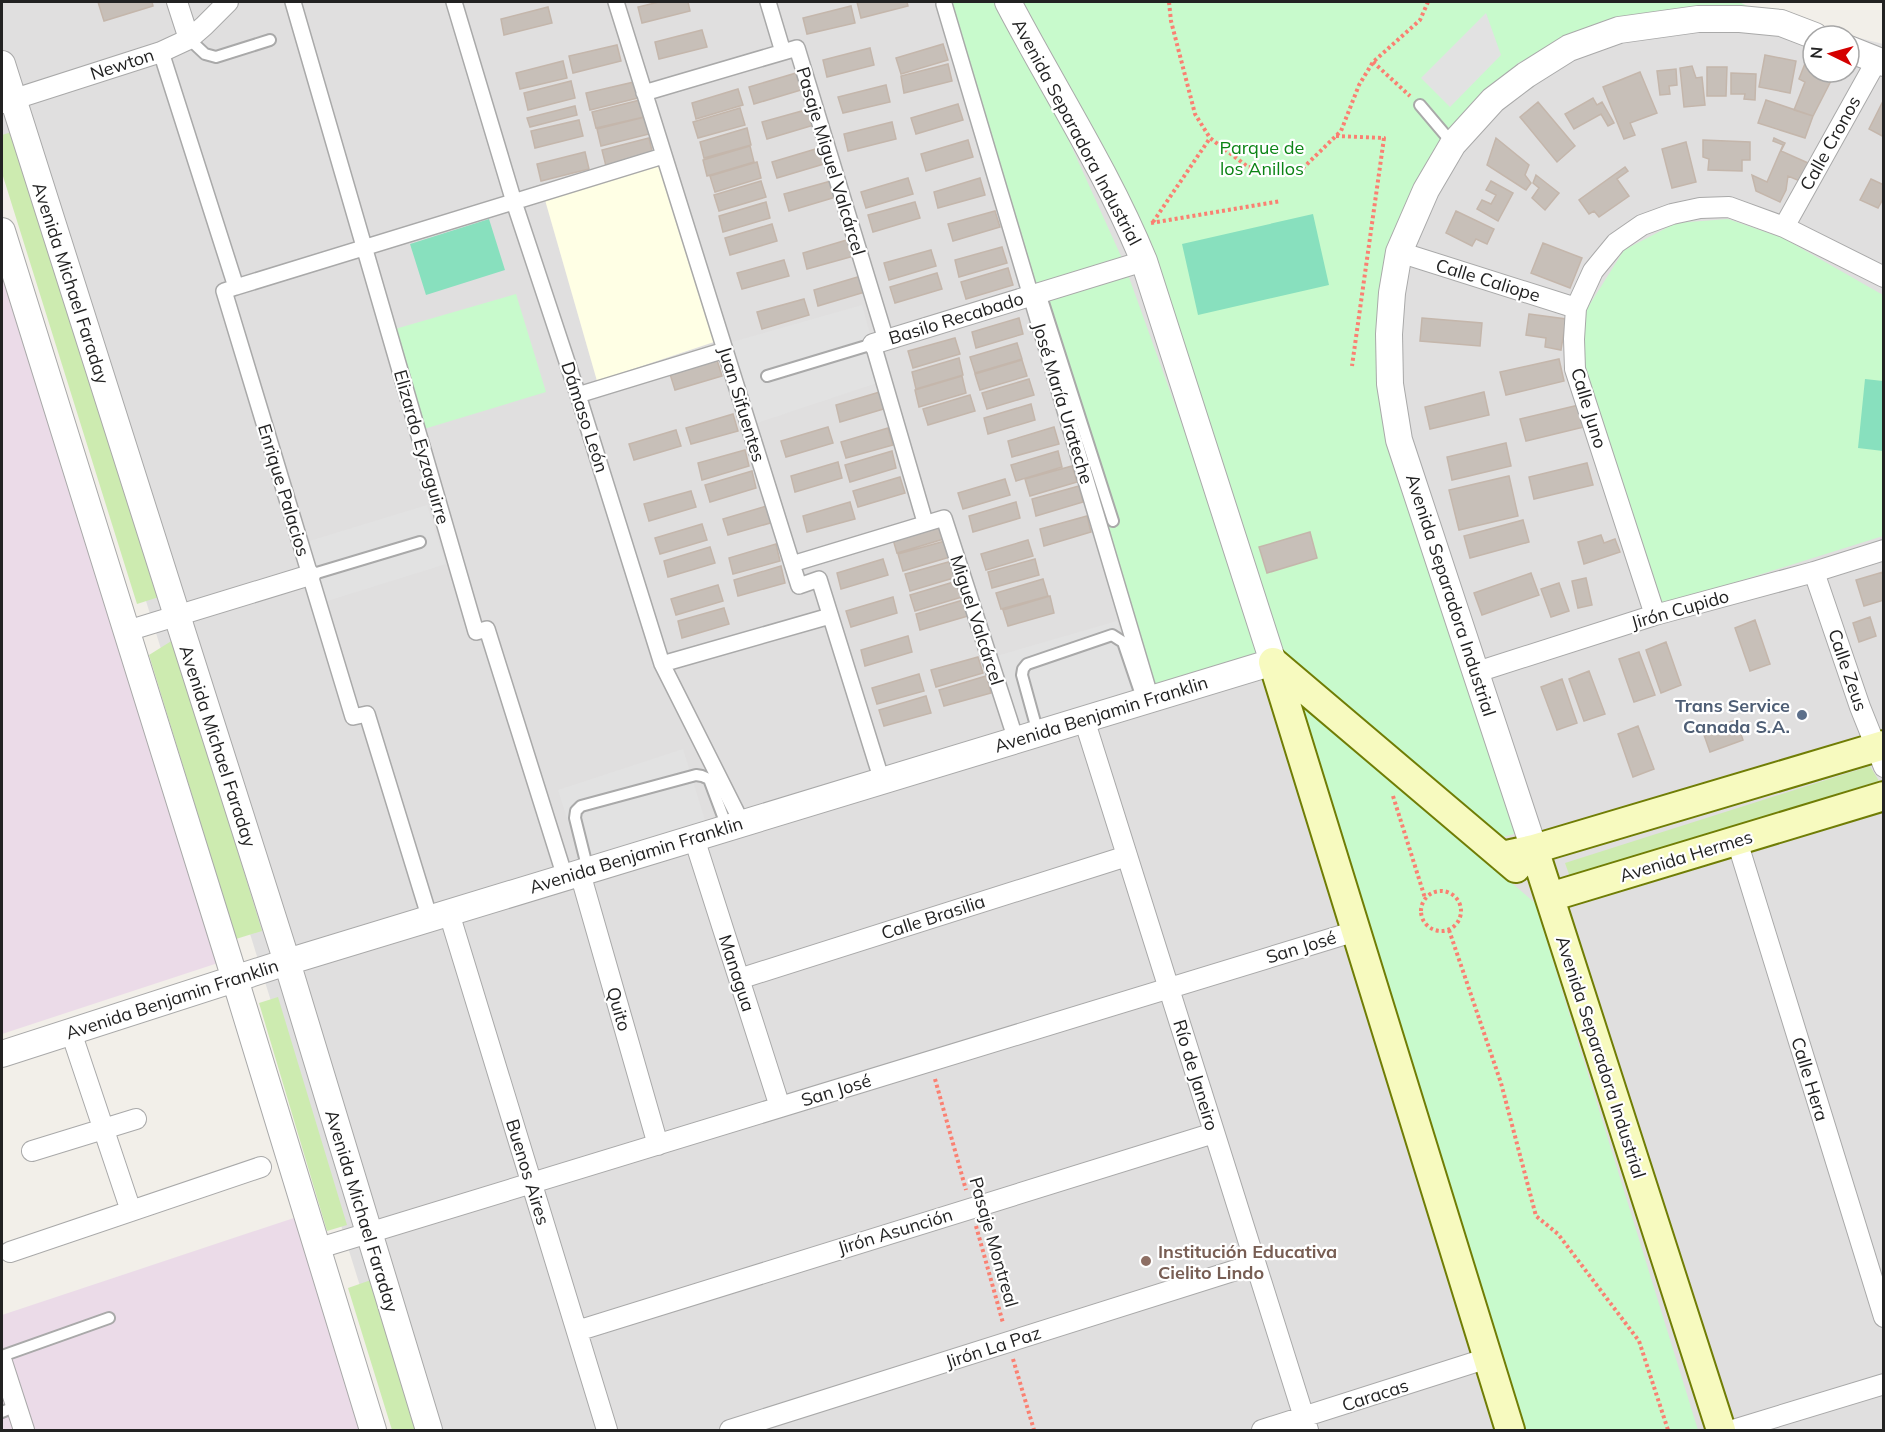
<svg xmlns="http://www.w3.org/2000/svg" width="1885" height="1432" font-family="Mulish,sans-serif">
<style>
.residential{fill:#e0dfdf;fill-rule:evenodd}
.industrial{fill:#ebdbe8}
.education{fill:#ffffe5}
.grass{fill:#cdebb0}
.park{fill:#c8facc}
.pitch{fill:#88e0be}
.parking{fill:#e2e2e2}
.building{fill:#c7bfb8;stroke:#c4b6ab;stroke-width:1.5}
.lines{fill:none;stroke-linecap:round;stroke-linejoin:round}
.service-casing{stroke:#a9a9a9;stroke-width:14}
.pedestrian-casing{stroke:#a9a9a9;stroke-width:18}
.minor-casing{stroke:#a9a9a9;stroke-width:22}
.tertiary-casing{stroke:#a9a9a9;stroke-width:28}
.secondary-casing{stroke:#707d05;stroke-width:32}
.path{stroke:#fa8072;stroke-width:4;stroke-dasharray:3 3;stroke-linecap:butt}
.service{stroke:#fff;stroke-width:10}
.pedestrian{stroke:#fff;stroke-width:15}
.minor{stroke:#fff;stroke-width:20}
.tertiary{stroke:#fff;stroke-width:26}
.secondary{stroke:#f7fabf;stroke-width:28}
.service-dot{fill:#5c6f8a;stroke:#fff;stroke-width:2}
.education-dot{fill:#8d6e63;stroke:#fff;stroke-width:2}
.labels{text-anchor:middle;dominant-baseline:central;stroke-width:4.5;stroke-linejoin:round;paint-order:stroke}
.street-label{font-size:18px;fill:#222;stroke:#fff}
.park-label{font-size:18px;fill:#0c8416;stroke:#fff}
.service-label{font-size:18px;font-weight:bold;fill:#4e5e75;stroke:#fff;text-anchor:end}
.education-label{font-size:18px;font-weight:bold;fill:#785e54;stroke:#fff;text-anchor:start}
</style>
<rect width="100%" height="100%" fill="#f2efe9"/>
<!-- residential -->
<path class="residential" d="M2,2H1718L1883,44V1430H405L2,140ZM1813,36H1849V72H1813Z"/>
<!-- industrial -->
<path class="industrial" d="M2,269L221,962L2,1034Z
M300,1216L367,1430H2V1315Z"/>
<!-- education -->
<path class="education" d="M659,165L717,341L597,381L545,200Z"/>
<!-- grass -->
<path class="grass" d="M15,131L162,596L137,604L2,173V135Z
M173,640L262,931L236,939L149,655Z
M1870,766L1879,781L1570,877L1565,863Z
M278,997L347,1225L327,1231L259,1003Z
M371,1280L418,1430H392L348,1288Z"/>
<!-- park -->
<path class="park" d="M955,2H999L1045,88L1125,265L1033,290L949,4Z
M1015,2H1739L1773,18L1620,19L1518,63L1448,136L1381,335L1521,832L1496,839L1280,654L1137,259Z
M1728,219L1783,238L1883,295V536L1663,605L1585,367V312L1624,250L1676,223Z
M1126,269L1266,658L1154,692L1035,297Z
M516,294L546,392L424,429L395,329Z
M1290,692L1535,903L1698,1430H1520Z"/>
<!-- pitch -->
<path class="pitch" d="M1313,214L1329,285L1198,315L1182,244Z
M489,219L505,270L426,295L410,244Z
M1865,379L1883,381V451L1858,448Z"/>
<!-- parking -->
<path class="parking" d="M1486,13L1501,55L1450,107L1421,78Z
M862,305L883,381L748,426L722,345Z
M427,505L446,564L324,602L306,542Z
M1117,621L1141,697L1017,733L993,657Z
M683,749L707,827L582,865L558,790Z"/>
<!-- building -->
<path class="building" d="M98,2H152L153,6L104,21Z
M659,2H688L690,11L642,23L638,7Z
M857,2H907L908,6L861,18Z
M851,6L855,23L807,34L803,18Z
M548,7L552,23L504,35L501,19Z
M702,30L707,47L659,59L655,42Z
M943,44L948,60L901,74L896,58Z
M617,45L621,61L573,73L569,56Z
M870,48L874,65L827,77L823,60Z
M1765,55L1796,61L1790,93L1759,87Z
M563,61L567,78L520,89L516,73Z
M1806,61L1813,63V72L1835,73L1813,116L1794,110L1805,82L1799,79Z
M948,64L952,81L904,93L901,76Z
M1692,66L1696,78L1702,77L1705,105L1684,107L1680,68Z
M1707,67H1727L1726,96H1707Z
M1676,69L1677,85L1669,86L1670,94L1660,95L1657,71Z
M1640,72L1657,113L1630,123L1635,135L1624,139L1603,87Z
M796,73L801,90L754,104L749,87Z
M1731,73L1756,74L1755,100L1744,99L1745,94H1731Z
M571,81L575,98L528,110L524,93Z
M634,82L638,98L590,110L586,93Z
M886,85L890,102L843,113L838,97Z
M738,89L743,105L696,119L692,103Z
M1593,98L1597,105L1602,102L1614,123L1608,126L1601,114L1574,129L1565,114Z
M1884,99V137L1869,129Z
M640,100L644,117L596,128L592,112Z
M1766,100L1813,116L1805,138L1758,123Z
M1538,102L1575,146L1557,162L1520,117Z
M958,104L963,120L916,134L911,118Z
M575,106L577,115L530,127L527,118Z
M740,108L745,125L698,138L693,122Z
M809,109L814,125L767,139L762,122Z
M645,117L649,134L601,146L597,129Z
M579,120L583,136L535,148L531,131Z
M892,122L896,139L848,151L844,134Z
M747,128L751,145L704,158L700,142Z
M649,138L653,155L606,166L602,150Z
M1496,138L1529,165L1525,175L1531,183L1526,190L1487,165Z
M1774,138L1785,143L1781,151L1808,163L1800,181L1788,176L1786,190L1780,202L1756,191L1752,175L1767,182L1783,145L1773,141Z
M968,140L973,157L926,171L921,154Z
M1703,140L1750,142V160H1742V171L1708,170L1709,159L1703,157Z
M1686,142L1696,182L1672,188L1662,149Z
M750,146L754,162L707,176L703,160Z
M819,148L824,164L777,178L772,162Z
M585,152L589,169L541,181L537,164Z
M757,162L761,178L715,192L710,176Z
M1625,167L1628,171L1617,179L1629,196L1599,217L1594,211L1589,214L1579,200Z
M1536,175L1559,193L1545,210L1532,198L1539,188L1533,183Z
M908,178L913,194L866,208L861,192Z
M980,178L985,195L938,208L934,192Z
M1871,179L1884,185V197L1878,208L1860,200Z
M761,181L766,197L719,211L714,195Z
M831,181L836,197L789,211L784,194Z
M1491,181L1513,193L1498,221L1477,209L1482,200L1491,204L1496,195L1486,190Z
M766,202L770,218L723,232L719,216Z
M915,202L920,218L873,232L868,215Z
M995,211L1000,227L953,241L948,224Z
M1456,211L1494,229L1487,244L1476,239L1472,246L1446,233Z
M772,224L777,241L730,255L725,238Z
M850,239L854,256L807,269L803,253Z
M1543,243L1582,258L1570,288L1531,273Z
M1002,247L1007,263L959,277L955,260Z
M931,250L936,266L889,280L884,263Z
M784,260L789,276L742,289L737,273Z
M1008,268L1013,285L966,299L961,282Z
M937,273L942,289L895,303L890,287Z
M861,276L865,292L818,306L814,290Z
M804,299L809,315L762,329L757,312Z
M1529,314L1566,319L1561,350L1545,347L1546,338L1526,335Z
M1019,318L1023,334L976,348L972,332Z
M1422,318L1482,323L1480,346L1420,341Z
M955,338L960,354L913,368L908,351Z
M1017,343L1022,359L975,373L970,357Z
M959,358L963,375L916,389L912,372Z
M1559,359L1564,381L1506,395L1500,372Z
M717,360L722,376L675,390L670,374Z
M1022,360L1027,376L980,390L975,374Z
M962,376L966,393L919,407L915,390Z
M1029,379L1034,395L987,409L982,393Z
M883,391L887,408L840,422L836,405Z
M1484,392L1489,415L1430,429L1425,407Z
M970,395L975,411L928,425L923,409Z
M1031,404L1035,420L988,434L984,418Z
M1579,405L1584,427L1526,441L1520,419Z
M733,414L738,431L691,444L686,428Z
M828,427L833,443L786,457L781,441Z
M1054,427L1059,444L1012,457L1008,441Z
M888,428L893,445L846,458L841,442Z
M676,430L681,446L634,460L629,444Z
M1506,443L1511,466L1452,480L1447,457Z
M745,450L749,466L702,480L698,463Z
M892,451L896,468L850,482L845,465Z
M1058,451L1062,467L1016,481L1011,465Z
M838,462L842,478L795,492L791,476Z
M1587,463L1593,485L1534,499L1529,477Z
M1072,466L1077,482L1030,496L1025,479Z
M752,471L756,488L710,502L705,485Z
M1509,476L1518,516L1459,530L1449,490Z
M900,477L905,493L858,507L853,491Z
M1005,479L1010,495L963,509L958,493Z
M1079,486L1083,502L1036,516L1032,499Z
M691,491L696,507L649,521L644,504Z
M850,502L855,519L807,532L803,516Z
M1016,502L1020,518L973,532L969,516Z
M770,505L774,522L728,535L723,519Z
M1087,516L1091,532L1044,546L1040,529Z
M1523,520L1529,542L1470,558L1464,536Z
M938,523L944,539L897,553L892,536Z
M702,524L707,540L660,554L655,538Z
M1310,532L1317,558L1267,573L1259,547Z
M1601,535L1604,543L1615,539L1620,552L1584,564L1578,542Z
M1028,540L1033,556L986,570L981,554Z
M945,541L950,557L903,571L898,554Z
M776,544L780,561L733,574L729,558Z
M710,547L715,563L668,577L664,561Z
M883,559L888,575L841,589L837,573Z
M1035,559L1039,575L992,588L988,572Z
M952,561L957,577L910,591L905,574Z
M781,566L785,583L738,596L734,580Z
M1883,572L1884,600L1864,606L1856,580Z
M1531,573L1539,595L1482,615L1474,593Z
M1586,578L1592,605L1578,608L1572,581Z
M1043,579L1048,596L1001,609L996,593Z
M957,581L962,597L915,611L910,595Z
M1559,583L1569,611L1551,617L1541,589Z
M718,585L723,601L676,615L671,599Z
M1050,596L1054,613L1008,626L1003,610Z
M893,597L897,613L851,627L846,611Z
M963,600L968,616L920,630L916,614Z
M724,608L729,624L682,638L678,621Z
M1870,617L1876,636L1859,642L1853,623Z
M1755,620L1770,664L1750,671L1735,628Z
M908,636L912,652L865,666L861,650Z
M1666,642L1681,685L1661,693L1646,650Z
M1639,652L1655,695L1634,702L1619,659Z
M978,657L983,673L936,687L931,670Z
M1589,671L1605,714L1584,721L1569,679Z
M919,674L924,691L877,704L872,688Z
M986,676L991,693L944,706L939,690Z
M1562,679L1577,723L1557,730L1541,687Z
M926,696L931,713L884,726L879,710Z
M1736,720L1743,740L1710,752L1703,732Z
M1638,726L1654,769L1633,777L1618,734Z"/>
<g class="lines">
<!-- service casing -->
<g class="service-casing">
<path id="service" d="M189,39L205,54L216,57L270,40
M1420,105L1453,144
M1040,293L1113,521
M767,376L873,344
M310,575L420,542
M1038,733L1022,675L1023,669L1027,664L1112,635L1123,642L1143,701
M588,870L575,818L576,811L581,806L696,775L702,776L709,779L727,827
M2,1356L109,1318
M2,1412L16,1406"/>
</g>
<!-- pedestrian casing -->
<g class="pedestrian-casing">
<path id="pedestrian" d="M293,2L476,632L487,629L565,877
M454,2L514,202L578,395L662,664L742,823
M616,2L799,586L819,579L882,781
M768,2L783,52
M944,4L1151,699
M161,52L236,287L224,291L353,717L367,714L430,919
M644,93L797,48L886,340
M236,287L663,156
M873,344L925,522
M578,395L725,350
M792,564L944,518L1016,740
M662,664L830,616"/>
</g>
<!-- minor casing -->
<g class="minor-casing">
<path id="minor" d="M177,2L189,39
M2,103L161,52L189,39L204,26L228,2
M1784,227L1877,60
M1399,252L1576,308
M873,344L1144,261
M1814,572L1860,707L1884,767
M1655,615L1575,369L1574,339L1576,308L1593,271L1616,243L1642,225L1672,214L1700,208L1729,207L1784,227L1884,277
M127,631L310,575
M1477,672L1655,615L1814,572L1884,550
M1084,719L1308,1430
M694,838L780,1107
M1737,841L1884,1317
M580,873L658,1145
M449,913L607,1430
M739,979L1127,856
M71,1032L131,1211
M32,1151L136,1119
M316,1249L1356,931
M10,1252L261,1167
M577,1331L1214,1133
M2,1362L24,1430
M730,1430L1255,1264
M1262,1430L1488,1358
M1733,1430L1884,1384"/>
</g>
<!-- tertiary casing -->
<g class="tertiary-casing">
<path id="tertiary" d="M1849,49L1884,63
M2,64L287,962L429,1430
M2,231L235,979L373,1430
M1534,849L1399,440L1390,384L1389,334L1392,293L1399,252L1426,190L1453,144L1493,100L1526,75L1569,48L1619,30L1698,19H1740L1781,23L1815,36
M2,1054L287,962L1273,662L1144,261C1107,171 1053,88 1008,2"/>
</g>
<!-- secondary casing -->
<g class="secondary-casing">
<path id="secondary" d="M1273,662L1510,1430
M1273,662L1516,868
M1534,849L1721,1430
M1502,856L1534,849L1884,745
M1550,897L1884,796"/>
</g>
<!-- path -->
<path class="path" d="M1169,2L1171,21L1195,114L1210,138L1248,167L1302,169L1341,131L1359,85L1373,62L1420,20L1428,2
M1373,62L1410,96
M1336,136L1384,138L1352,366
M1153,222L1210,138
M1151,223L1281,201
M1393,796L1425,898
M1421 911a20 20 0 1 1 40 0a20 20 0 1 1-40 0Z
M1449,930L1501,1083L1536,1216L1558,1234L1639,1341L1668,1430
M935,1079L966,1190
M976,1226L1003,1323
M1013,1359L1034,1430"/>
<!-- service -->
<use href="#service" class="service"/>
<!-- pedestrian -->
<use href="#pedestrian" class="pedestrian"/>
<!-- minor -->
<use href="#minor" class="minor"/>
<!-- tertiary -->
<use href="#tertiary" class="tertiary"/>
<!-- secondary -->
<use href="#secondary" class="secondary"/>
</g>
<!-- markers -->
<circle class="service-dot" cx="1802" cy="715" r="6"/>
<circle class="education-dot" cx="1146" cy="1261" r="6"/>
<g class="labels">
<!-- street labels -->
<g class="street-label">
<text transform="translate(122 64) rotate(-18)">Newton</text>
<text transform="translate(1077 132) rotate(62)">Avenida Separadora Industrial</text>
<text transform="translate(1830 143) rotate(-61)">Calle Cronos</text>
<text transform="translate(831 161) rotate(73)">Pasaje Miguel Valcárcel</text>
<text transform="translate(1488 280) rotate(17)">Calle Caliope</text>
<text transform="translate(71 283) rotate(72)">Avenida Michael Faraday</text>
<text transform="translate(956 318) rotate(-17)">Basilo Recabado</text>
<text transform="translate(1063 403) rotate(73)">José María Urateche</text>
<text transform="translate(742 404) rotate(73)">Juan Sifuentes</text>
<text transform="translate(1589 408) rotate(73)">Calle Juno</text>
<text transform="translate(585 417) rotate(72)">Dámaso León</text>
<text transform="translate(422 447) rotate(74)">Elizardo Eyzaguirre</text>
<text transform="translate(284 490) rotate(73)">Enrique Palacios</text>
<text transform="translate(1451 595) rotate(72)">Avenida Separadora Industrial</text>
<text transform="translate(1680 609) rotate(-16)">Jirón Cupido</text>
<text transform="translate(977 620) rotate(72)">Miguel Valcárcel</text>
<text transform="translate(1848 670) rotate(71)">Calle Zeus</text>
<text transform="translate(1101 714) rotate(-17)">Avenida Benjamin Franklin</text>
<text transform="translate(218 746) rotate(72)">Avenida Michael Faraday</text>
<text transform="translate(636 855) rotate(-17)">Avenida Benjamin Franklin</text>
<text transform="translate(1686 856) rotate(-17)">Avenida Hermes</text>
<text transform="translate(933 917) rotate(-18)">Calle Brasilia</text>
<text transform="translate(1301 947) rotate(-17)">San José</text>
<text transform="translate(737 973) rotate(72)">Managua</text>
<text transform="translate(172 999) rotate(-18)">Avenida Benjamin Franklin</text>
<text transform="translate(619 1009) rotate(74)">Quito</text>
<text transform="translate(1601 1057) rotate(72)">Avenida Separadora Industrial</text>
<text transform="translate(1196 1075) rotate(73)">Río de Janeiro</text>
<text transform="translate(1810 1079) rotate(73)">Calle Hera</text>
<text transform="translate(836 1090) rotate(-17)">San José</text>
<text transform="translate(528 1172) rotate(73)">Buenos Aires</text>
<text transform="translate(362 1211) rotate(73)">Avenida Michael Faraday</text>
<text transform="translate(895 1231) rotate(-17)">Jirón Asunción</text>
<text transform="translate(994 1242) rotate(74)">Pasaje Montreal</text>
<text transform="translate(993 1347) rotate(-18)">Jirón La Paz</text>
<text transform="translate(1375 1395) rotate(-18)">Caracas</text>
</g>
<!-- park labels -->
<g class="park-label">
<text x="1262" y="147">Parque de<tspan x="1262" dy="21">los Anillos</tspan></text>
</g>
<!-- service labels -->
<g class="service-label">
<text x="1790" y="705">Trans Service<tspan x="1790" dy="21">Canada S.A.</tspan></text>
</g>
<!-- education labels -->
<g class="education-label">
<text x="1158" y="1251">Institución Educativa<tspan x="1158" dy="21">Cielito Lindo</tspan></text>
</g>
</g>
<!-- border -->
<rect width="1885" height="1432" fill="none" stroke="#222222" stroke-width="6"/>
<!-- north arrow -->
<g transform="translate(1831 54) rotate(275)"><circle r="28" fill="#ffffff" stroke="#a7a7a7" stroke-width="1.5"/>
<path d="M0-4.5L10 22L0 15L-10 22Z" fill="#d40000"/>
<text y="-9" font-size="16" font-weight="bold" text-anchor="middle" fill="#222222">N</text>
</g>
</svg>
